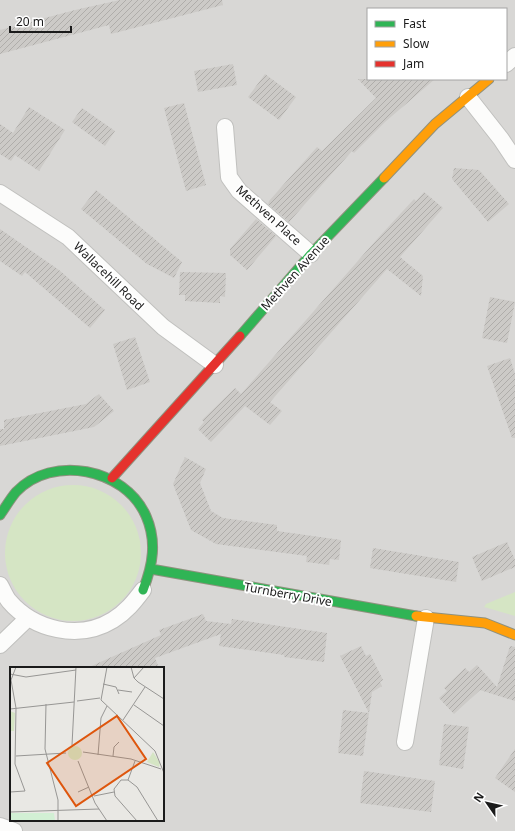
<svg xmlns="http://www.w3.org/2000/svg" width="515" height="831" font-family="'Noto Sans',sans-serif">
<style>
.residential{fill:#d8d7d5;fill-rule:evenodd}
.grass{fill:#d5e5c4}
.building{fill:url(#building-hatch)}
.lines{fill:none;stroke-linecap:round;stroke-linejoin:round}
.street-casing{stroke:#c0c0be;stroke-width:18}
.fast-casing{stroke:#8f917e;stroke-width:11}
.slow-casing{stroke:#8f917e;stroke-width:11}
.jam-casing{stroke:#8f917e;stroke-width:11}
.street{stroke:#fcfcfb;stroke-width:16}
.fast{stroke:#30b455;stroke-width:9}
.slow{stroke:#ff9f0a;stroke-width:9}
.jam{stroke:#e5322d;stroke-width:9}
.labels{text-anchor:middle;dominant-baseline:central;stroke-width:4;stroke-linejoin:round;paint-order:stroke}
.street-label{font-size:12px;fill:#1b1b1b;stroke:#fff}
.inset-road{fill:none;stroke:#979694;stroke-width:1}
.view{fill:#de560d;fill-opacity:0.15;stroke:#de560d;stroke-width:2}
.inset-edge{fill:none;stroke:#1b1b1b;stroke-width:2}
</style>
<defs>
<pattern id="building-hatch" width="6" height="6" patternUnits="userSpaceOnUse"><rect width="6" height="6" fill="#cccac7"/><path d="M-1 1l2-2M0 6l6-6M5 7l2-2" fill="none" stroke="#afadaa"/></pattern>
</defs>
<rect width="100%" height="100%" fill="#e9e8e4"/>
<!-- residential -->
<path class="residential" d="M0,0H515V831H0ZM368,9H506V79H368ZM11,668H163V820H11Z"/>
<!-- grass -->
<path class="grass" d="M5 553a68 68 0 1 1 136 0a68 68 0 1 1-136 0Z
M515,592V616L484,607L486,604Z"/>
<!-- building -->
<path class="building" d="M120,0H222L223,5L111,34L109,25L0,54V30L75,10Z
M233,64L237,85L198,92L194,71Z
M265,74L296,97L279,120L248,97Z
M358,79H435L385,122L354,153L352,151L289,222L268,204L269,201L317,147L322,151L376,98Z
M184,103L206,185L186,191L164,108Z
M29,107L65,130L39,171L15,155L11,161L0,154V124L13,133Z
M82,108L115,131L105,146L72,122Z
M454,168L479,170L509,204L488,222L452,179Z
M96,190L182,262L174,278L147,264L81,209Z
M424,192L443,208L400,257L423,276L421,296L387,269L270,402L282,411L270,425L245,406L211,442L198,429L204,422L202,420L235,388L241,394L378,238L414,199L416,201Z
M256,219L276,236L247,270L230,255V249Z
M0,229L59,270L105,310L90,328L25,272L22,276L0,261Z
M180,272L226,273L225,297L220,296V303L185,301V295H179Z
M490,297L515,302L507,343L482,338Z
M135,337L150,382L127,390L113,344Z
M510,358L515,374V438H512L487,366Z
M99,394L114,411L94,427L0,446V429H4V420L86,404Z
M185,457L206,469L200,483L211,511L223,518L277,525V531L341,540L339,560L330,559L329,565L315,563L306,562L307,556L216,544L191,530L173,484Z
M507,542L515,560V567L482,581L472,557Z
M373,548L459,562L456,582L370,568Z
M203,614L206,621L231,624L232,619L327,633L324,662L284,657V655L219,646L221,634L155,658L159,668H87L161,635L159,630Z
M361,646L366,656L370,654L383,680L380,682L382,686L372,692L369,713L340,656Z
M510,646L515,647V701L480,690L454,714L439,698L447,691L444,688L465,668L469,672L477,665L497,687Z
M343,710L369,713L363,756L338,753Z
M444,724L469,727L463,769L439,765Z
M515,749V792L495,778Z
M364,771L435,781L431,812L360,803Z"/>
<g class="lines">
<!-- street casing -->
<g class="street-casing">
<path id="street" d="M506,64L515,56
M468,97L501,139L515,160
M225,127L229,177L239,191L311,254
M0,193L68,237L163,327L215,365
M0,585C3,590 5,596 9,601C34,630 79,641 113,620C126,612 134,602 143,590
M0,645L28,618
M405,742L426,618
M0,826L14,831"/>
</g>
<!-- fast casing -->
<g class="fast-casing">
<path id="fast" d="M240,336L311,254L384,178
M0,515C5,508 10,499 16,492C52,454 125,468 146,516C157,541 153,565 143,590
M151,569L416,616"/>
</g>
<!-- slow casing -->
<g class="slow-casing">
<path id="slow" d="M384,178L435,124L489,79
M416,616L485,623L515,635"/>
</g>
<!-- jam casing -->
<g class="jam-casing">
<path id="jam" d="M112,478L240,336"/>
</g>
<!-- street -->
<use href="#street" class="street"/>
<!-- fast -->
<use href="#fast" class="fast"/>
<!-- slow -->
<use href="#slow" class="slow"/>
<!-- jam -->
<use href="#jam" class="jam"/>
</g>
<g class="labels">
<!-- street labels -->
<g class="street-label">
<text transform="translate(269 215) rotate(42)">Methven Place</text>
<text transform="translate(295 273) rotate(-48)">Methven Avenue</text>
<text transform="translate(109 276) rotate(44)">Wallacehill Road</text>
<text transform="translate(288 594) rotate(10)">Turnberry Drive</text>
</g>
</g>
<!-- overview -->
<g transform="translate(10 667)">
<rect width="154" height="154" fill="#e9e8e4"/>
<path d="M0,44L5,46L4,64H0ZM58 86a7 7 0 1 1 14 0a7 7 0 1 1-14 0ZM143,85L150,96L149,100L137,95Z" fill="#d5e5c4"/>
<path d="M0,146H44L45,154H0Z" fill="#d2efd4"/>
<path class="inset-road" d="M97,0L91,33L145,84L154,106M121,0L124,11L128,15L154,32M0,7L16,10L66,3M124,11L134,0M93,17L106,20L109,27M108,23L122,25M67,34L90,31M36,37L35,82L48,133V154M124,38L154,59M0,42L64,35M113,53L135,20M62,78L66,0M73,85L121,92L151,102M88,88L91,51L97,39M6,89L56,86M103,89L104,80L109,75M68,94L85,136L97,154M118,113L125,94M0,125L15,124L5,97L6,41L1,13L6,0M68,125L79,120M84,129L104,125M0,145L89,142M127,154L105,129L104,122L111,113H118L127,120L148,154"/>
<path class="view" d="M107,49L136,92L66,139L37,96Z"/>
<rect width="154" height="154" class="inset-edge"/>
</g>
<!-- legend -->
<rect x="367" y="8" width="140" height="72" fill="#ffffff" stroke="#a4a4a4"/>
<rect x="375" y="21" width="20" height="6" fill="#30b455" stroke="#a4a4a4"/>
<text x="403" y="28" font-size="12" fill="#1b1b1b">Fast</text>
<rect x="375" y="41" width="20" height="6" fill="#ff9f0a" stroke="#a4a4a4"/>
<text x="403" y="48" font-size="12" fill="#1b1b1b">Slow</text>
<rect x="375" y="61" width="20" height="6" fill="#e5322d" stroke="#a4a4a4"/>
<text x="403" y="68" font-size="12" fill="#1b1b1b">Jam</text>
<!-- north arrow -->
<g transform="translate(487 803) rotate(304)" stroke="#ffffff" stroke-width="3" paint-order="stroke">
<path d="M0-3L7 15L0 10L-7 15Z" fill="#1b1b1b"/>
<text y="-6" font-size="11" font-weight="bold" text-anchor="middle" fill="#1b1b1b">N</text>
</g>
<!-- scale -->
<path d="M10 26v6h61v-6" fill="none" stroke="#1b1b1b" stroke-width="2"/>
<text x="16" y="26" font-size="12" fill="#1b1b1b" stroke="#ffffff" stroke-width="3" paint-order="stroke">20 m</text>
</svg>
